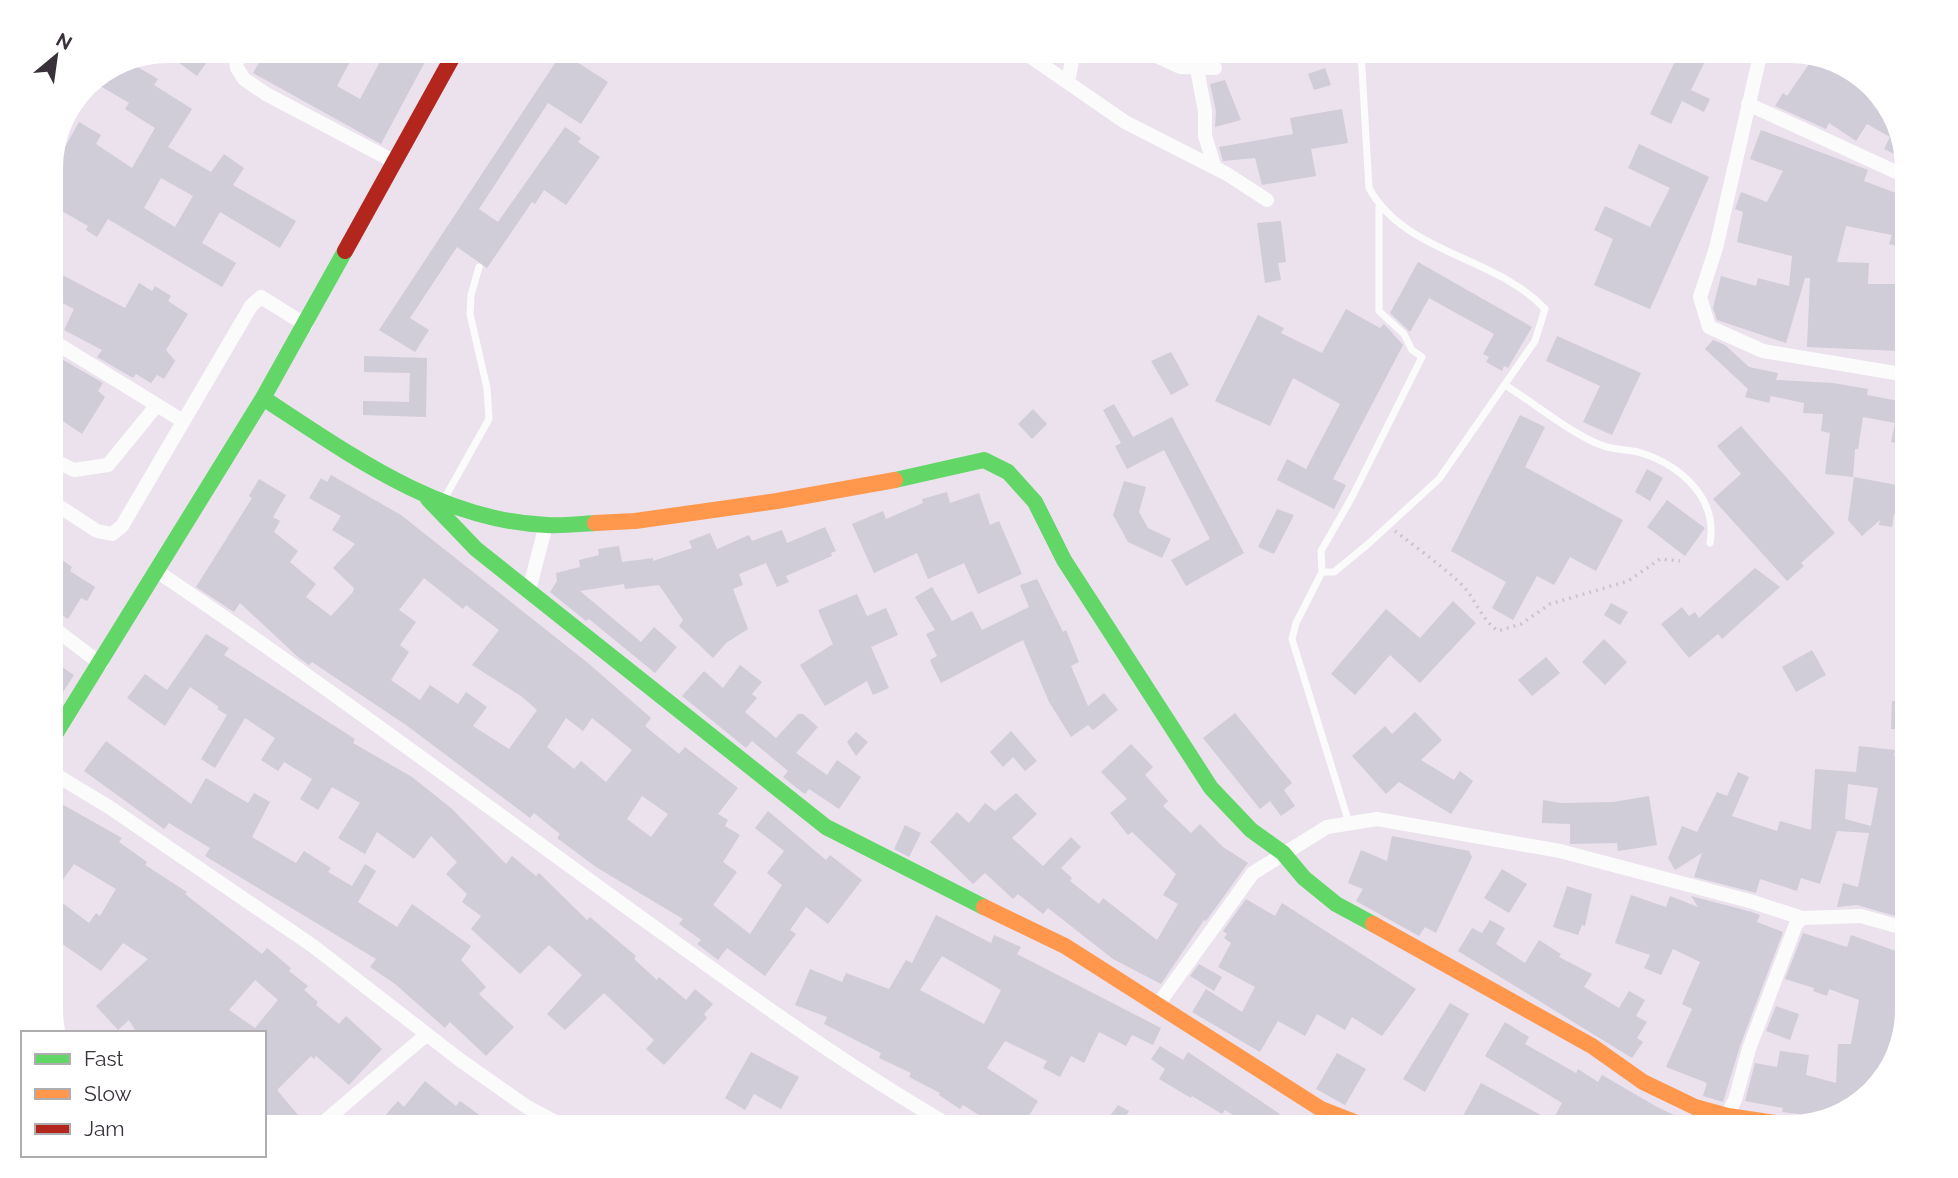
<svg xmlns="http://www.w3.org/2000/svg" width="1958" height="1178" font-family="Raleway,sans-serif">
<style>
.building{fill:#d0ccd8;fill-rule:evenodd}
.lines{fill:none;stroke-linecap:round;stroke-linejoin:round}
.path{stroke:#c9c6cb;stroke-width:3.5;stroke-dasharray:2 5;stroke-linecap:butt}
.lane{stroke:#fcfbfc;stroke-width:7}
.street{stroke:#fcfbfc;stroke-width:14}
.fast{stroke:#63d668;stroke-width:16}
.slow{stroke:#ff974d;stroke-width:16}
.jam{stroke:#b3261e;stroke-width:16}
</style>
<rect width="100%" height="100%" fill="#ebe2ee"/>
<!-- building -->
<path class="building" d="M1680,51H1710L1691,90L1710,99L1704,112L1682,101L1671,124L1650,114Z
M559,57H569L608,82L581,124L548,103L479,209L498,222L565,127L581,138L578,142L600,157L566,205L544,190L535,204L532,202L487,268L457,247L410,318L429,330L415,352L379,330Z
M1814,57L1849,67L1891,109L1907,160L1884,149L1890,137L1867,124L1856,141L1829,123L1826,129L1775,106L1783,93L1787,96Z
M352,58L337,86L360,99L382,58H427L381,144L253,73L261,59Z
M141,59L136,66L158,79L154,85L192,109L168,147L211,172L224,154L244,168L233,185L296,221L280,248L220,212L202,243L236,263L222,287L108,219L97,237L86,230L88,226L62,211L51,231V161L59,144L65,147L79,122L101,135L96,144L132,168L155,128L125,109L129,103L92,81L124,60ZM161,178L193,196L175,227L144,208Z
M174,59H209L197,76Z
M1325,68L1331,85L1314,90L1308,74Z
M1225,80L1241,120L1215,127L1216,111L1210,84Z
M1342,109L1348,143L1311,149L1316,176L1262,185L1255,158L1223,161L1219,147L1293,134L1290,118Z
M1761,130L1868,170L1864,181L1896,193L1899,184L1907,187V249L1889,244L1892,235L1846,226L1837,262L1869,263L1868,284H1907L1905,327H1901L1899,351L1807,347L1810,278H1805L1786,343L1717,320L1713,308L1721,276L1756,286L1758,278L1789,286L1792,256L1737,242L1743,212L1735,209L1741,192L1767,202L1783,171L1750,159Z
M1639,144L1709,177L1650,309L1594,285L1613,239L1594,230L1605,206L1650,227L1670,188L1628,168Z
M1281,221L1286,262L1278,263L1281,280L1265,283L1257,223Z
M1418,262L1532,327L1508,368L1504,366L1502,371L1486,362L1489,357L1483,354L1494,334L1429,298L1410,332L1390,313Z
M51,269L125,308L139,283L152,291L155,286L171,296L168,301L188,314L166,350L175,361L164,379L157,375L151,383L136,374L133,378L97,357L102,350L64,330L74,309L51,297Z
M1346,309L1380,328L1384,324L1403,345L1333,479L1346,485L1334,509L1277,480L1287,459L1306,469L1340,404L1293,378L1270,426L1215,401L1258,315L1284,328L1281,333L1322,353Z
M1557,336L1641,373L1612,435L1583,422L1600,386L1546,361Z
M1713,340L1725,345L1749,367L1778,373L1776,380L1833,383L1868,389L1867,395L1899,401L1900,396H1907V445L1891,442L1895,423L1863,417L1858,449H1855L1853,477L1825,474L1830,433L1821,431L1823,414L1803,413L1804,403L1771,396L1769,403L1745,397L1748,389L1705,349Z
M1171,352L1189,385L1171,395L1151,361Z
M364,356L427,358L426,417L363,415V401L409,402L410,373L364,372Z
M58,357L103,383L98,391L105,397L82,434L51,413V368Z
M1114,404L1133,437L1172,417L1244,553L1186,586L1171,560L1210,539L1164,450L1127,469L1115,446L1121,443L1103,410Z
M1033,409L1047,424L1032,439L1018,424Z
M1520,415L1545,427L1525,467L1623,520L1596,571L1570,557L1554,585L1537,576L1513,620L1492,608L1506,582L1451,551Z
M1741,426L1835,533L1801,563L1804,566L1787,581L1713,499L1741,474L1717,446Z
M1647,469L1663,478L1650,501L1635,492Z
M331,475L401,515L588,663L651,718L645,726L679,754L685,747L738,788L718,814L728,820L725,826L740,835L723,862L737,872L713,905L750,934L782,885L767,873L784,851L755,828L768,811L826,860L830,855L862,880L828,924L806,907L790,930L796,934L765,976L727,948L718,960L697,944L701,940L679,924L683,919L596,867L557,838L560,834L534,813L530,818L406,725L312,662L309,665L299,658L240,603L234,612L196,587L252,498L249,496L259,479L286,495L273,517L280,521L274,532L298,551L290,562L316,584L306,597L331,616L353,592L354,588L333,568L355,544L332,530L341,516L309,498L321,478L327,482ZM424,578L463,609L466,605L499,630L472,665L521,696L537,710L509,749L473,726L487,707L466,692L458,704L430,685L420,700L391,680L409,652L400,645L416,622L399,610ZM566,718L583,731L592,718L632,750L606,782L581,761L574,769L547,747ZM642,796L668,814L651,837L627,819Z
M1854,477L1907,487V516L1894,514L1892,527L1879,525L1880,520L1862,536L1848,520Z
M1124,481L1146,487L1139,512L1148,528L1171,539L1162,558L1128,542L1113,515Z
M947,492L950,503L979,493L990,525L999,521L1022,574L978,594L964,563L928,579L917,553L874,573L852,524L883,511L886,519L923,503L922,499Z
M1667,500L1705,528L1685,556L1647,527Z
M1277,509L1294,515L1274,554L1258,547Z
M825,527L836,551L831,553L832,556L786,576L789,582L777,587L766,563L739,574L743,585L733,589L748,629L726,643L713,658L679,626L683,620L659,585L625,589L624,584L580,591L641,642L654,627L677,647L655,673L589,619L586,621L550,592L557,581L556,573L580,567L579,560L599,555L598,549L619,546L622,562L653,558V561L692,548L689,541L710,533L717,549L749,535L752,541L782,530L787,543Z
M51,552L72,567L70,571L95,587L87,601L81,598L68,619L51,608Z
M1755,568L1780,587L1722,639L1718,634L1689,658L1661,624L1682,607L1689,616L1695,612L1699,618Z
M1037,579L1063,632L1066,630L1079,662L1071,666L1088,706L1104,693L1118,710L1093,730L1088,725L1071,737L1049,702L1023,640L941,683L932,665L930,660L937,656L926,634L935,630L915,597L932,587L952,621L972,611L982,630L1029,607L1020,585Z
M857,594L867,616L886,608L898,635L871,647L889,688L873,695L867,681L825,706L800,665L833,644L818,610Z
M1453,601L1476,623L1420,683L1390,655L1355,695L1331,674L1386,609L1420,638Z
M1611,603L1628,612L1620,625L1604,615Z
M206,634L229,648L224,655L355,739L353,743L412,777L451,808L506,864L512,856L536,876L539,873L587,920L590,917L636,956L634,959L657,980L659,977L686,1000L695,989L713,1004L704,1014L707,1018L664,1065L646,1049L654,1040L604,993L565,1030L547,1014L582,975L549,945L520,974L471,929L481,916L462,902L467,894L446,874L457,862L431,836L414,859L377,832L365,854L338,838L360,803L332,787L318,810L300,799L312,779L284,762L278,771L261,760L275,738L245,718L215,768L201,759L227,715L217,709L219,707L190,687L165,726L127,698L145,674L167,690Z
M1604,639L1627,662L1605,685L1582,662Z
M1812,650L1826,675L1796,692L1782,667Z
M1546,657L1560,673L1532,696L1518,680Z
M51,660L74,675L51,711Z
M740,665L762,682L752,694L757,698L745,712L776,738L798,714H803L818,727L796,753L827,775L837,760L861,777L839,809L809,789L805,794L802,792L783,777L788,771L752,741L746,748L682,696L704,671L723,688Z
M1892,701L1905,702L1904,729H1891Z
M1415,712L1442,740L1421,760L1454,780L1460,771L1473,781L1451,814L1399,782L1386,794L1352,756L1385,726L1392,734Z
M1235,713L1292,783L1284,790L1295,806L1281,816L1270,801L1260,809L1203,738Z
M1011,731L1037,761L1025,771L1013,757L1003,767L990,752Z
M856,732L868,742L856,756L847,742Z
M106,741L191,804L206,778L248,803L254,793L270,802L252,837L296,863L304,851L331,868L328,872L352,886L365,864L376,871L358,902L397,927L412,904L471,946L461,960L486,987L479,994L514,1027L486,1056L450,1022L445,1028L395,984L370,967L376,959L205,856L210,848L169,823L164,829L84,771Z
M1131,744L1153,767L1145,775L1168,801L1163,806L1191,833L1200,824L1223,847L1248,863L1206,921L1204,920L1161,984L1113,959L1048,908L1043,914L1018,894L1013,899L985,873L973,884L930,842L957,812L969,823L985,803L995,811L1016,793L1037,814L1012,838L1043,866L1071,837L1081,847L1061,868L1072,878L1070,881L1099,904L1103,898L1157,940L1178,904L1163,895L1176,874L1132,832L1128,835L1110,813L1127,799L1101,772Z
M1859,746L1895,750L1894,756L1907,759V893L1902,918L1857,905L1837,907L1843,883L1858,887L1869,833L1837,831L1820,884L1801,878L1797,891L1760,879L1756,893L1694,877L1702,853L1675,870L1668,858L1682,826L1697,832L1717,792L1727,796L1738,772L1749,777L1732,816L1777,831L1780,821L1811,830L1815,769L1856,772ZM1848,784L1878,788L1871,826L1845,819Z
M1649,796L1657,845L1618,851L1617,843L1570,844V824L1542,823L1543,800L1561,803L1613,802Z
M51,798L122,838L119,842L147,862L145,865L187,892L185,894L262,954L267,948L291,968L289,971L308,986L304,990L318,1002L316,1005L339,1024L346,1016L382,1049L349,1085L316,1056L314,1059L311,1056L277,1090L308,1127H264V1033H137L129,1020L118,1030L96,1006L148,959L123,943L101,971L51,936ZM74,864L116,889L100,916L96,913L89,923L52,895ZM255,980L278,1000L255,1028L229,1010Z
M905,825L921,833L909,857L894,849Z
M1392,836L1469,851L1472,857L1436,933L1425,927L1419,936L1356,901L1363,889L1348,883L1361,850L1387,861Z
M1502,869L1527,884L1509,913L1484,898Z
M1567,886L1592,894L1585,926L1582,925L1578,935L1553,927Z
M1631,895L1666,907L1670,896L1698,907L1691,896L1752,912L1760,915L1757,922L1783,932L1740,1046L1723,1102L1703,1096L1707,1083L1666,1067L1692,1009L1682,1004L1700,962L1673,949L1661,975L1644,968L1650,955L1615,943Z
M1246,899L1275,916L1282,903L1416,989L1382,1036L1352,1017L1345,1030L1317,1014L1305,1036L1278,1021L1260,1052L1192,1012L1206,989L1242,1012L1255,987L1218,967L1231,943L1224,938L1227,934L1223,931Z
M936,915L991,943L994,935L1021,947L1017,954L1161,1028L1153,1045L1132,1035L1126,1046L1099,1032L1084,1063L1071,1056L1060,1077L1043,1068L1047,1061L1005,1041L987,1068L1038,1101L1022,1127H998L963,1105L960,1109L939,1095L940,1093L909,1077L911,1073L879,1058L881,1053L824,1024L827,1017L795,1005L810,969L842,982L846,973L889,989L906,960L912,963ZM942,956L1001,990L984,1024L920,990Z
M1490,920L1505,928L1496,944L1525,963L1539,940L1561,954L1559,957L1592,974L1584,987L1619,1008L1629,991L1645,1000L1636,1016L1647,1022L1637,1038L1643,1042L1632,1058L1458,951L1472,928L1482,933Z
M1803,933L1847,947L1851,935L1907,955L1904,1021L1891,1069L1884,1076L1874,1074L1872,1089L1849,1111L1811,1121L1798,1114L1782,1112L1783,1108L1745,1101L1755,1063L1777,1067L1780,1051L1809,1055L1806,1075L1836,1083L1838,1044H1851L1859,1000L1829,989L1827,996L1813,991L1814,988L1785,979Z
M1199,964L1222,977L1214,991L1190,976Z
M1450,1003L1469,1014L1425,1092L1403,1079Z
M1776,1006L1799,1014L1790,1040L1766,1031Z
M1505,1022L1529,1037L1525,1044L1576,1073L1578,1069L1598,1082L1602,1075L1657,1107L1693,1124L1695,1120L1712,1124L1711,1127H1457L1481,1083L1552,1121L1562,1103L1485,1056Z
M1160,1046L1183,1060L1188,1052L1299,1127H1253L1225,1110L1222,1114L1192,1096L1191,1098L1159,1079L1165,1069L1151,1059Z
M751,1052L799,1077L781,1109L754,1094L745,1110L725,1098Z
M1337,1053L1366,1069L1345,1105L1316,1089Z
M425,1081L456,1106L460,1101L496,1127H375L398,1101L404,1107Z
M1118,1105L1129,1111L1120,1127H1102Z"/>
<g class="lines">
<!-- path -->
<path class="path" d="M1395,531C1417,548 1441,565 1461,584C1477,600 1479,617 1498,631L1521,624L1550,604L1628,581L1660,559L1680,561"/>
<!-- lane -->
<path class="lane" d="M1505,385C1531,401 1575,436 1601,445C1612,450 1626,449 1638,452C1679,464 1718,497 1710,543
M443,501L489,419L487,388L470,314L471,295L479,267
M1322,572H1334L1367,545L1439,479L1535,341L1545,309C1496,256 1405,254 1369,188L1361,53
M1349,823L1292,639L1296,623L1322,572L1321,551L1352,497L1422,357L1412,350L1404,334L1379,311V207"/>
<!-- street -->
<path class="street" d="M1761,51L1716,248L1700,297L1709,327L1763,351L1907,375
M1152,54L1180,67L1215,68
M1028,55L1125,122L1227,174L1267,200
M236,59L237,68L244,79L266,94L395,162
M1197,69L1205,111V136L1215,168
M1068,82L1073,55
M1748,104L1907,177
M51,340L183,421
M51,459L74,470L108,465L157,405
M51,501L97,531L112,534L122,526L251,306L261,297L306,325
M158,572C320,681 477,799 636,914C739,988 841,1063 952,1127
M529,590L546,525
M51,626L101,664
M51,772L109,807L313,946L460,1060L527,1107L565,1127
M1159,1003L1253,873L1327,827L1377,819L1560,851L1753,902L1802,918L1861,916L1907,929
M318,1127L426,1035
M1721,1127L1735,1100L1749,1049L1796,924L1802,918"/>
<!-- fast -->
<path class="fast" d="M263,398C349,454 440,521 547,525C562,526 579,524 595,523
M895,480L984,460L1008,472L1035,502L1064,560L1211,788L1251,830L1283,853L1304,878L1336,904L1373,924
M428,499L476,549L826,827L984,907
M51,741L263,398L345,251"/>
<!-- slow -->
<path class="slow" d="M595,523L635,521L777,501L895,480
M984,907L1065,946L1321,1109L1367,1127
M1373,924L1592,1046L1643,1082L1695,1107L1728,1116L1796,1126"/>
<!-- jam -->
<path class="jam" d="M345,251L452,58"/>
</g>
<!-- crop -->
<path d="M0 0H1958V1178H0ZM168 63H1790A105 105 0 0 1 1895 168V1010A105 105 0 0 1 1790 1115H168A105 105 0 0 1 63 1010V168A105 105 0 0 1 168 63Z" fill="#fff" fill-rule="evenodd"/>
<!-- legend -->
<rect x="21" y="1031" width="245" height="126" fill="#ffffff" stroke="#afadb0" stroke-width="2"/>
<rect x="35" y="1054" width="35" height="10" fill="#63d668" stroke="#afadb0" stroke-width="2"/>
<text x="84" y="1066" font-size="21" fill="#38313a">Fast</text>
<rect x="35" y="1089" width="35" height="10" fill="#ff974d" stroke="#afadb0" stroke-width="2"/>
<text x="84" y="1101" font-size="21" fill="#38313a">Slow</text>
<rect x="35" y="1124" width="35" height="10" fill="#b3261e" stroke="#afadb0" stroke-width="2"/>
<text x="84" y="1136" font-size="21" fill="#38313a">Jam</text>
<!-- north arrow -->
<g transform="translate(56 56) rotate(29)" stroke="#ffffff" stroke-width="5" paint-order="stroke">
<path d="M0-5L12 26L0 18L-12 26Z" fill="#38313a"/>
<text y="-10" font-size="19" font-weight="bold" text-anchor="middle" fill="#38313a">N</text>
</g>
</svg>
